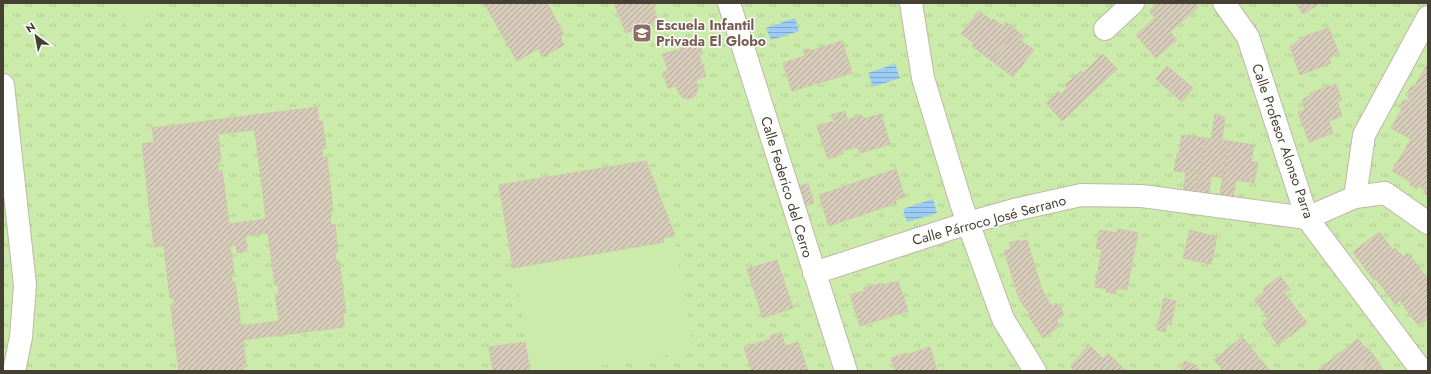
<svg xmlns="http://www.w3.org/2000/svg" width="1431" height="374" font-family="Jost,sans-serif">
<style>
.park{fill:url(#park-tufts)}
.pitch{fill:#caebaa}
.water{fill:url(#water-rules)}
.building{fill:url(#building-hatch);stroke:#d1c5ac;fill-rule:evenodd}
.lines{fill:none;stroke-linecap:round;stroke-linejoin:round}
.minor-casing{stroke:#c0b8a7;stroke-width:24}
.minor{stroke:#fff;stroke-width:22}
.labels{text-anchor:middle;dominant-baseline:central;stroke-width:3;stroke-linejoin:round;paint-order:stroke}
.education-label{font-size:14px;font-weight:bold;fill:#785e54;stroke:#fff;text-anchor:start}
.street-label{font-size:14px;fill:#464034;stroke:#fff}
</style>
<defs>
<pattern id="park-tufts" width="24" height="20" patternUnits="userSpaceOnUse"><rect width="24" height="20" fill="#caebaa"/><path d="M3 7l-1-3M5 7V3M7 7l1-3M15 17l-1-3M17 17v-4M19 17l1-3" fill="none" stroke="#afcb93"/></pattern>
<pattern id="water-rules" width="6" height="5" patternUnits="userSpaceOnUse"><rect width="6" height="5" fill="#9ccbf5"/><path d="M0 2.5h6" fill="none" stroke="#81a6c7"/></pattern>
<pattern id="building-hatch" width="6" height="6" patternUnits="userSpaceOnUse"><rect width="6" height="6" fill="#d6ccb9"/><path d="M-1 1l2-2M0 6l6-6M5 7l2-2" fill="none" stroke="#afa797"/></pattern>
</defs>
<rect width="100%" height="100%" fill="#f4f0e5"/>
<!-- park -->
<path class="park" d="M3,3H1428V371H3Z"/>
<!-- pitch -->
<path class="pitch" d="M114,3H173L128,28Z
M675,241L693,351L570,371H532L515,268Z"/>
<!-- water -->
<path class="water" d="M795,18L799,31L771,40L766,28Z
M895,64L900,78L873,87L868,73Z
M933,199L937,213L907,222L903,209Z"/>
<!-- building -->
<path class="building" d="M484,3H547L564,34L560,37L564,45L543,57L538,49L517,61Z
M614,3H652L658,21L626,33Z
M1158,3H1195L1198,7L1170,32L1177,40L1156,58L1136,35L1155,18L1149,11Z
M1296,3H1320L1303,14Z
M979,11L992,21L993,19L1003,26L1006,22L1016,30L992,61L972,46L974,43L961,34Z
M1329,28L1339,54L1329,58L1331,63L1300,75L1290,46H1292L1300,39L1299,38Z
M1016,30L1024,37L1021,41L1034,50L1013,77L992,61Z
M842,41L852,73L792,91L783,63L805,56L803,50L809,49L810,51Z
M699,43L703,54L699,55L706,76L696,80L698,88L695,96L689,99L684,98L679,94L676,86L668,88L663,72L668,71L663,54Z
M1103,54L1117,69L1062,121L1046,103L1058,91L1061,94L1067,88L1065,85L1081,71L1083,73Z
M1428,63V140L1426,144L1428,145V195L1423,193L1425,190L1419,186L1417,189L1410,185L1411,182L1392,171L1411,139L1391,128L1402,109L1399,107L1404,100L1407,101L1410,95L1407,93L1412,86L1414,87Z
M1167,66L1193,88L1182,102L1156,79Z
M1336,84L1341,100L1337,102L1342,116L1329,121L1333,133L1309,142L1298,112L1305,110L1302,101L1305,98L1311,95L1310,93Z
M317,107L319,122L322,121L326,148L322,149L323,158L327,157L333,211H330L331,225L335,224L338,252H335L336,261H339L346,313L343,314L344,327L243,340L246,367H243V371H179L171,307H175L173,298H170L164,246L154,247L142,144L154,142L152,128ZM255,130L266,219L229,224L222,170L218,171V162L221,161L218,134ZM268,233L275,285H278L279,294H275L279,321L241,326L235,282H232L231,273H234L230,246L236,245L237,253L247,251L245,236Z
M845,111L847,120L862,115L863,119L881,114L890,144L860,153L857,147L842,151L843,154L828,159L817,126L834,121L832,115Z
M1215,115L1225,117L1222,140L1228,141L1223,178L1211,176L1209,195L1196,193L1205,138L1211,139Z
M1182,135L1205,138L1196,193L1184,190L1186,172L1174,171L1177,154H1179Z
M1228,141L1254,145L1251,162H1258L1254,183L1236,180L1233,198L1220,196Z
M646,161L675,236L663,238L664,242L513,268L499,185Z
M896,169L905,197L895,200L897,203L829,226L819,195Z
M808,183L814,203L805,206L798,187Z
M1118,229L1138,233L1127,290L1117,288L1116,294L1106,292L1107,289L1095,287L1102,250L1096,248L1100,230L1117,233Z
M1190,230L1217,237L1211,264L1183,258Z
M1379,232L1393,250L1395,248L1403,257L1408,253L1428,279L1395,304L1376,279L1374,280L1353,252Z
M1019,240V242L1027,240L1041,287L1018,295L1004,251L1011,249L1009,243Z
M777,260L793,308L763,318L747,269Z
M1280,276L1290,289L1284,293L1307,323L1278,345L1262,323L1268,318L1254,300L1265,291L1263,289Z
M1428,279V318L1421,324L1420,322L1417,324L1400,301Z
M898,281L908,311L860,326L850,295L865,291L864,288L882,283V285Z
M1041,287L1044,294L1052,306L1056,303L1060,306L1064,315L1056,320L1060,326L1043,338L1028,315L1030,314L1021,302L1018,295Z
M1164,298L1176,301L1171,325L1167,324L1165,332L1157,330Z
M781,332L785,346L798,342L808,371H752L744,347L771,339L770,336Z
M1242,337L1270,371H1223L1214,360Z
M1358,339L1366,349L1368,348L1374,356L1373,358L1356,371H1319L1318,370Z
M525,342L530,371H493L489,347Z
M1089,345L1103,359L1108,353L1126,371H1075L1070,366Z
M930,347L937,371H895L891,358L906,353V355Z
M1374,356L1381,365L1380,366L1384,371H1356Z
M1184,361L1198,366L1197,371H1181Z"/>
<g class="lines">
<!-- minor casing -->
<g class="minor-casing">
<path id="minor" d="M729,3L846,371
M911,3L923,78L961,203L1003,319L1035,371
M1224,3L1248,37L1307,218L1422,371
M1105,29L1133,3
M3,85L25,285L21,337L14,371
M1355,197L1364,135L1428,17
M814,273L968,223L1014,210L1081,195L1142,196L1307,218L1355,197L1385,193L1428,223"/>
</g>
<!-- minor -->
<use href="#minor" class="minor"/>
</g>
<!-- icons -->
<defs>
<g id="school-square" transform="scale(1)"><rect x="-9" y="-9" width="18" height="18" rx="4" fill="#8d6e63" stroke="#fff"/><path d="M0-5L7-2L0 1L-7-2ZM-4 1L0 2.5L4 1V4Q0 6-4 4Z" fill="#fff"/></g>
</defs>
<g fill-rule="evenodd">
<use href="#school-square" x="642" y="33"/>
</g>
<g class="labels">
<!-- education labels -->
<g class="education-label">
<text x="656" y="25">Escuela Infantil<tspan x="656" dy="16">Privada El Globo</tspan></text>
</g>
<!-- street labels -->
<g class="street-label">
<text transform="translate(1283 141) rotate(71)">Calle Profesor Alonso Parra</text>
<text transform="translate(787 187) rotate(73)">Calle Federico del Cerro</text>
<text transform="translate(989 220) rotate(-15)">Calle Párroco José Serrano</text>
</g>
</g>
<!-- border -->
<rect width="1431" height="374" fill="none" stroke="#464034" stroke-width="8"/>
<!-- north arrow -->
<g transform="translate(36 36) rotate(328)" stroke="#ffffff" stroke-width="3" paint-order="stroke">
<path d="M0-3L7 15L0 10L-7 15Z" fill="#464034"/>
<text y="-6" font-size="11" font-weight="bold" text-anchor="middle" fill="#464034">N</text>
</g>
</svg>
